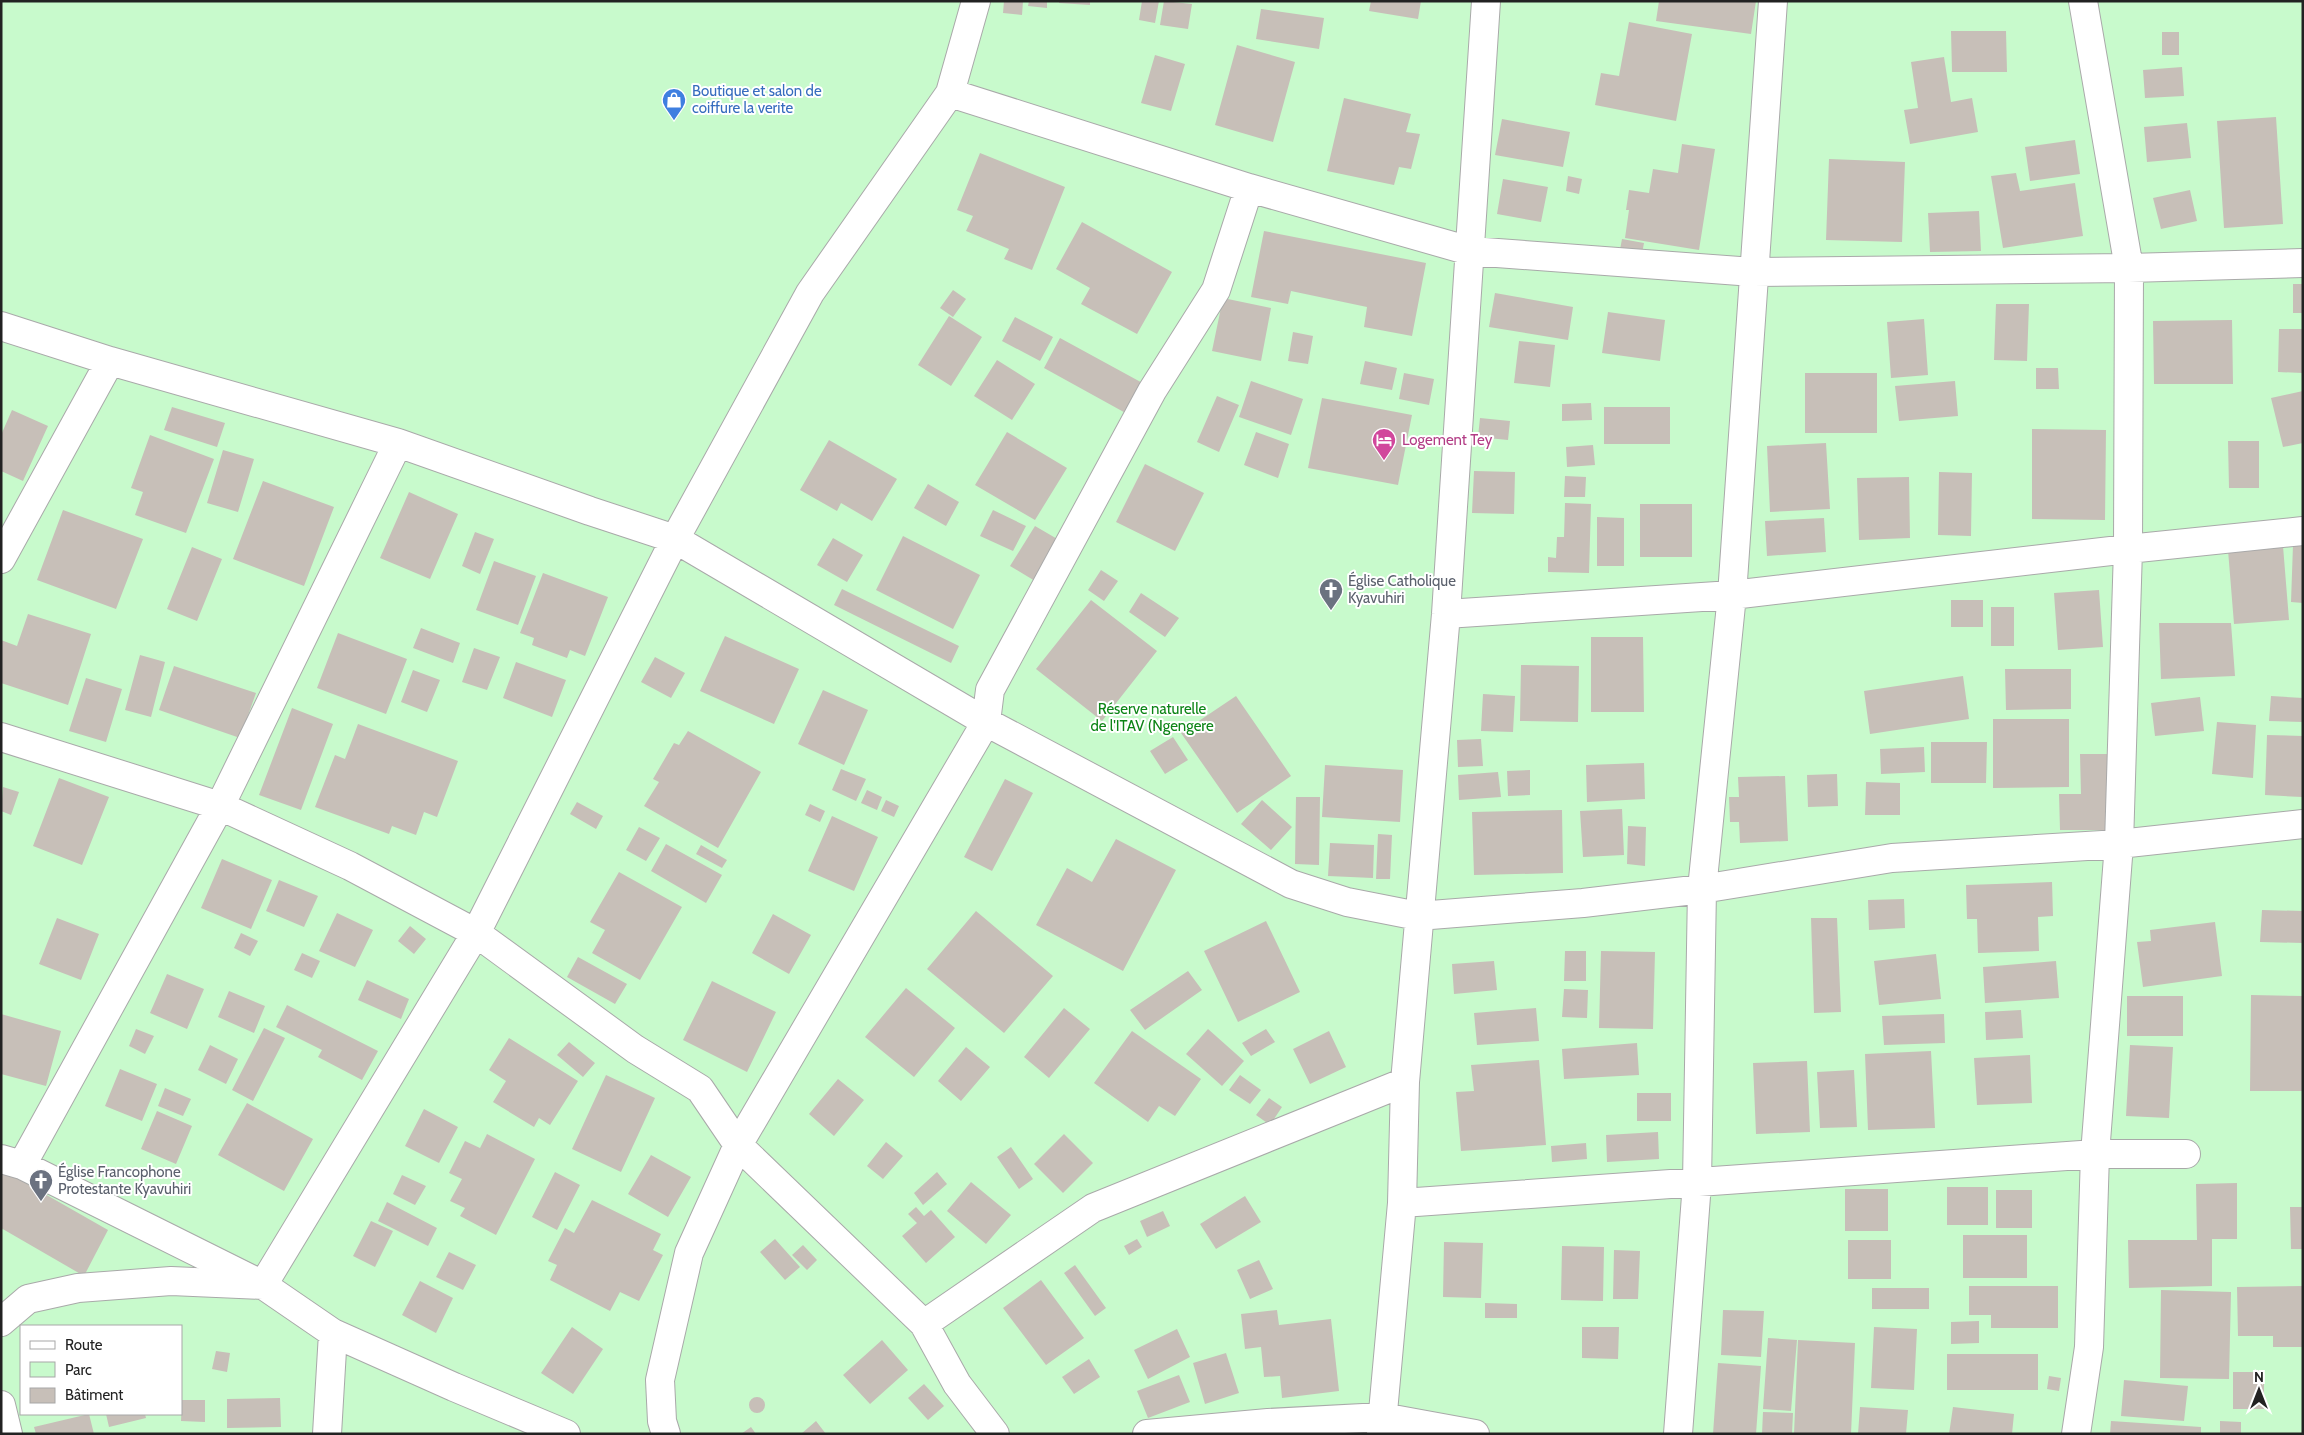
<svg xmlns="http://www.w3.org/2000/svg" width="2304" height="1435" font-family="Cabin,sans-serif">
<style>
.park{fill:#c8facc;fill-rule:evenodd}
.building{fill:#c7bfb8}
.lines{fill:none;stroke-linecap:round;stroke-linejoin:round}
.minor-casing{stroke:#a9a9a9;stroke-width:30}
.minor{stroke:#fff;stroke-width:28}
.labels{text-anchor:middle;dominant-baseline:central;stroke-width:4;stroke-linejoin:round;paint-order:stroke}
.shop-label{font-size:15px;fill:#366cbe;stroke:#fff;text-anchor:start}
.hotel-label{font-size:15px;fill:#b23c85;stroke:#fff;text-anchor:start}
.worship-label{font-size:15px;fill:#5b616d;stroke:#fff;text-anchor:start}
.park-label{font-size:15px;fill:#0c8416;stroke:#fff}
</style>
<rect width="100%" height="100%" fill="#f2efe9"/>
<!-- park -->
<path class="park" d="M1,1H2303V1434H1ZM21,1326H181V1414H21Z"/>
<!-- building -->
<path class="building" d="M1004,1H1023L1022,15L1003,13Z
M1029,1H1047V8L1028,6Z
M1059,1H1090V5L1059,3Z
M1142,1H1159L1155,23L1139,20Z
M1164,1L1192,4L1188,29L1160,25Z
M1371,1H1421L1418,19L1369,11Z
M1659,1H1756L1751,34L1656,21Z
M1261,9L1324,18L1319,49L1256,39Z
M1629,22L1692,34L1676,121L1595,105L1601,73L1619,76Z
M1951,31H2006L2007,72H1952Z
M2162,32H2179V55H2162Z
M1237,45L1295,62L1273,142L1215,125Z
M1155,55L1185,64L1171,111L1141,103Z
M1944,57L1951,102L1972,98L1978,132L1910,144L1904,110L1918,108L1911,62Z
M2182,67L2184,96L2145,98L2143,70Z
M1344,98L1411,114L1406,132L1420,134L1411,169L1399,167L1394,185L1327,171Z
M2276,117L2283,224L2224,228L2217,121Z
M1502,119L1570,132L1563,167L1495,155Z
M2187,123L2191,158L2147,162L2144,127Z
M2075,140L2080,174L2030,181L2025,147Z
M1682,144L1715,149L1699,250L1625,238L1629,210H1626L1629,190L1649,193L1653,169L1678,173Z
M980,153L1065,187L1032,270L1004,259L1009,249L966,231L973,216L957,210Z
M1829,159L1905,162L1902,242L1826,240Z
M2016,173L2020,191L2075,183L2083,236L2003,248L1991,176Z
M1568,176L1582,179L1579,194L1566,191Z
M1503,179L1548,187L1541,222L1497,214Z
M2190,190L2197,221L2161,229L2153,198Z
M1979,211L1981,251L1930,252L1928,213Z
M1082,222L1172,272L1137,334L1081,304L1090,288L1056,269Z
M1264,231L1426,263L1412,336L1364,327L1367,307L1291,291L1288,304L1251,297Z
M1622,239L1644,243L1641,259L1619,255Z
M2293,284H2303V313H2293Z
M953,290L966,299L953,317L940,308Z
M1495,293L1573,307L1568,340L1489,327Z
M1223,298L1271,308L1261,361L1212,351Z
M1996,304H2029L2027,361L1994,360Z
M1608,312L1665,320L1660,361L1602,353Z
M949,316L982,337L951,386L918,365Z
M1015,317L1053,337L1040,361L1002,341Z
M1924,319L1928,375L1891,378L1887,322Z
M2232,320L2233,384H2154L2153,321Z
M2279,329H2303V373L2278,372Z
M1293,332L1313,336L1308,364L1288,361Z
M1060,338L1148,386L1131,416L1044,368Z
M1519,341L1555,345L1550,387L1514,383Z
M997,360L1035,384L1012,420L974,396Z
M1365,361L1397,368L1392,390L1360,384Z
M2036,368H2058L2059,389H2036Z
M1404,373L1434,379L1429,405L1399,399Z
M1805,373H1877V433H1805Z
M1251,381L1303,399L1291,435L1239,417Z
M1955,381L1958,416L1899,421L1895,386Z
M2303,391V443L2283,447L2271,398Z
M1217,396L1239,405L1219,452L1197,442Z
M1322,398L1412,415L1398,485L1308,468Z
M1591,403L1592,420L1562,421V404Z
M172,407L225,423L217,447L164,430Z
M1604,407H1670V444H1604Z
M12,410L48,426L23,481L1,471V435Z
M1480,418L1510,421L1508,440L1478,437Z
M2032,429L2106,430L2105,520L2032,519Z
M1007,432L1067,468L1035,520L975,485Z
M1256,432L1289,444L1278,478L1244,465Z
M150,435L214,459L186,533L135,515L143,492L131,488Z
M829,440L897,479L872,521L841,503L837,511L800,490Z
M2228,441H2259V488H2229Z
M1826,443L1830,509L1770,512L1767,446Z
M1593,445L1595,465L1567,467L1566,447Z
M223,450L254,459L238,512L207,503Z
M1145,464L1204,493L1175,551L1116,522Z
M1474,471L1515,472L1514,514L1472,513Z
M1939,472L1972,473L1971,536L1938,535Z
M1565,476L1586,477L1585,497H1564Z
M1909,477L1910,538L1859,540L1857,478Z
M263,481L334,507L304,586L233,559Z
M928,484L959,502L946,526L914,508Z
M409,492L458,514L430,579L380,558Z
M1565,503L1591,504L1589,573L1548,572V557L1556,558L1557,537H1564Z
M1640,504H1692V557H1640Z
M63,510L143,539L116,609L37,580Z
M993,510L1026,526L1013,551L980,536Z
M1597,517L1624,518V566H1597Z
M1824,518L1826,552L1767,556L1765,521Z
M1035,526L1059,540L1035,581L1010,566Z
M475,532L494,539L480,574L462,566Z
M903,536L980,575L953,629L876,590Z
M833,538L863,555L847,582L817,565Z
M2293,545L2303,546V603L2291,602Z
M2283,546L2289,620L2234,624L2228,550Z
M192,547L222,559L197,621L167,609Z
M494,561L536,576L518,625L476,610Z
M1101,570L1118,581L1104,601L1088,590Z
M543,573L608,597L585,656L570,650L567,658L532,645L534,638L520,633Z
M842,589L959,646L951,663L834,605Z
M2099,590L2103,647L2058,650L2054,593Z
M1141,593L1179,618L1165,637L1129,612Z
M1091,600L1157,651L1102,721L1036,669Z
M1951,600H1983V627H1951Z
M1991,607H2014V646H1991Z
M28,614L91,634L68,705L1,683V640L17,646Z
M2159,623H2231L2235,676L2161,679Z
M421,628L460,643L453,663L413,648Z
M338,633L407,659L386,714L317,688Z
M725,636L799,669L774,724L700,691Z
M1591,637H1643L1644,712H1591Z
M474,648L500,657L487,690L462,682Z
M140,655L165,662L151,717L125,710Z
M655,657L685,673L671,698L641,682Z
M516,662L566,680L552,717L503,698Z
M1521,665L1579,666L1578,722L1520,721Z
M174,666L256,693L240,738L159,710Z
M2005,669H2071V709L2006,710Z
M413,670L440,680L427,712L401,702Z
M1963,676L1969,719L1870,734L1864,691Z
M86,678L122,689L106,742L69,731Z
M823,690L868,710L844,765L798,744Z
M1483,694L1515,696L1513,732L1481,731Z
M1236,696L1291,776L1237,813L1181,733Z
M2271,696L2303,698V722L2269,721Z
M2200,697L2204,731L2155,736L2151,703Z
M292,708L333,724L301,810L259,795Z
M1993,719H2069V787L1993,788Z
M2217,722L2256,725L2253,778L2212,774Z
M358,724L458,761L437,817L424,812L416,835L392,826L389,834L315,807L335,755L345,759Z
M688,731L761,772L718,848L644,806L659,782L653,779L674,743L679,745Z
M2267,735L2303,736L2302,797L2265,795Z
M1173,737L1188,760L1165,774L1150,751Z
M1481,739L1483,766L1458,767L1457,740Z
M1931,742H1987L1986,783H1931Z
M1924,747L1925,772L1881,774L1880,749Z
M2080,754H2108L2109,830H2060L2059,794H2081Z
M1644,763L1645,799L1587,802L1586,765Z
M1325,765L1403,770L1400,822L1322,817Z
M841,769L866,779L856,801L832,790Z
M1530,770V795L1508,796L1507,771Z
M1498,772L1501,797L1459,800L1458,775Z
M1837,774L1838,806L1808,807L1807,775Z
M1785,776L1788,841L1740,843L1739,822H1730L1729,797H1739L1738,777Z
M59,778L109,797L82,865L33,846Z
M1005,779L1033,793L992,871L964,857Z
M1866,782L1900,783V815H1865Z
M3,787L19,792L11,815L1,811Z
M867,790L882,797L877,810L861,803Z
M1296,797H1320L1319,865L1295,864Z
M886,800L899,806L894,817L881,811Z
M1262,800L1292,827L1271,850L1241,824Z
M577,802L603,816L596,829L570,814Z
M810,804L825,811L820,822L805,815Z
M1622,809L1624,855L1583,857L1580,811Z
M1562,810L1563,873L1474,875L1472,812Z
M832,816L878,837L854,891L808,871Z
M1628,826L1646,827L1645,866L1627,864Z
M639,827L660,838L646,861L626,850Z
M1378,834L1392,835L1390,879H1376Z
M1116,839L1176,870L1123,971L1036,925L1067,868L1092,882Z
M1330,843L1374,845L1373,878L1328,876Z
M666,844L722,875L706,903L651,871Z
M701,845L727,860L722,868L696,854Z
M222,859L272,880L251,929L201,908Z
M619,872L682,907L640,980L592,953L605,930L590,922Z
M279,880L318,896L304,927L266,911Z
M2052,882L2053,916L2038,917L2039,951L1978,953L1977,919H1967L1966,885Z
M1904,899L1905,928L1869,930L1868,900Z
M2262,910L2303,911V943L2260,942Z
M976,911L1053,976L1004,1033L927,969Z
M337,913L373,930L355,967L319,951Z
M773,914L811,935L789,974L752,953Z
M57,918L99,934L81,980L39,964Z
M1811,918H1837L1841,1012L1814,1013Z
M1266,921L1300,992L1238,1022L1204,951Z
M2215,922L2222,976L2143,987L2137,942L2151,941L2150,930Z
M410,926L426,939L414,954L398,941Z
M241,933L258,941L250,956L234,948Z
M1565,951H1586V981H1564Z
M1601,951L1655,952L1653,1029L1599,1028Z
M302,953L320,961L312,978L294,970Z
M1936,954L1941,999L1879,1005L1874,961Z
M578,957L627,984L615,1004L567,977Z
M1494,961L1497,990L1454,994L1452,964Z
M2056,961L2059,998L1985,1003L1983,967Z
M1188,971L1202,990L1145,1030L1130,1010Z
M167,974L204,989L187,1029L150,1013Z
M367,980L409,999L401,1019L358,1000Z
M712,981L776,1012L747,1072L683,1040Z
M906,988L955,1028L914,1077L865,1037Z
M1564,989L1588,990L1587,1018L1562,1017Z
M229,991L265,1006L254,1033L218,1017Z
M2251,995L2303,996V1091H2250Z
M2127,996H2183V1036H2127Z
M287,1005L378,1051L362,1080L318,1057L322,1050L276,1027Z
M1064,1008L1090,1029L1049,1078L1024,1057Z
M1536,1008L1539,1041L1477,1045L1474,1013Z
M2021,1010L2023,1038L1986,1040L1985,1012Z
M1,1014L61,1031L46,1086L1,1074Z
M1944,1014L1945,1043L1884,1045L1882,1016Z
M264,1028L285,1038L253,1101L232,1090Z
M136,1029L154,1036L145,1054L129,1046Z
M1208,1029L1244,1061L1222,1086L1186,1054Z
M1266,1029L1275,1042L1251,1056L1242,1043Z
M1132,1031L1201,1079L1175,1116L1159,1106L1148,1122L1094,1083Z
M1329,1031L1346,1067L1310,1084L1293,1049Z
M509,1038L578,1081L550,1125L539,1118L534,1127L493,1102L506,1081L489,1070Z
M569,1042L595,1063L583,1077L557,1055Z
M1637,1043L1639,1075L1564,1079L1562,1049Z
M210,1045L238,1059L226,1084L198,1070Z
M2130,1045L2173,1047L2169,1118L2126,1116Z
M966,1047L990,1067L961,1101L938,1081Z
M1931,1051L1935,1128L1868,1130L1865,1054Z
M2030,1055L2032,1103L1977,1105L1974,1058Z
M1539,1060L1546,1145L1461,1151L1456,1092L1474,1091L1471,1065Z
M1807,1061L1810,1132L1756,1134L1753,1063Z
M120,1069L157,1084L142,1121L105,1106Z
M1854,1070L1857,1127L1820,1128L1817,1072Z
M606,1075L655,1098L621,1172L572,1149Z
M1240,1075L1261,1090L1250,1104L1229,1090Z
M838,1079L864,1100L834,1136L809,1114Z
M165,1088L191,1099L183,1116L158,1106Z
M1637,1093H1671V1121H1637Z
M1269,1098L1282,1107L1270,1125L1256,1115Z
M247,1103L313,1139L284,1191L218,1155Z
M424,1109L458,1127L439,1163L405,1146Z
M157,1111L192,1126L176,1164L141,1149Z
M1658,1132L1659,1159L1607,1162L1606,1135Z
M487,1134L535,1159L496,1235L460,1216L465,1208L450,1201L462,1179L449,1173L465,1141L480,1148Z
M1064,1134L1093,1163L1063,1193L1034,1164Z
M886,1142L903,1156L883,1179L867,1166Z
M1586,1143L1587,1159L1552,1162L1551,1146Z
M1011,1147L1033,1179L1019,1189L997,1157Z
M651,1155L691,1177L668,1217L628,1194Z
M1,1169L108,1230L84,1276L1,1228Z
M555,1172L580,1185L557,1230L532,1217Z
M937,1172L947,1184L923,1205L914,1193Z
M402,1175L426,1186L415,1205L393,1194Z
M971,1182L1011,1215L986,1244L947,1211Z
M2237,1183V1239H2212V1286L2129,1288L2128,1240H2197L2196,1184Z
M1947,1187H1988V1225H1947Z
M1845,1189H1888V1231H1845Z
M1996,1190H2032V1228H1996Z
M1245,1196L1261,1222L1216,1249L1200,1224Z
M592,1200L661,1234L653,1250L663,1255L639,1301L620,1292L610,1311L550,1280L557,1265L548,1261L565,1228L574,1233Z
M387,1202L437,1228L428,1246L378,1221Z
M916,1207L924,1216L931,1210L955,1237L926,1263L902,1236L917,1223L908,1214Z
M2290,1207H2303V1249H2291Z
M1163,1211L1170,1226L1147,1237L1140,1221Z
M371,1221L393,1231L375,1267L353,1256Z
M1963,1235H2027V1278H1963Z
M775,1239L800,1267L785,1280L760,1252Z
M1137,1239L1142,1247L1129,1255L1124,1246Z
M1848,1240H1891V1279H1848Z
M1444,1242L1483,1243L1481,1298L1443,1297Z
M803,1245L817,1260L807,1270L792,1255Z
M1562,1246L1604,1247L1603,1301L1561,1300Z
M1614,1250L1640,1251L1638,1299H1613Z
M449,1252L476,1265L463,1290L436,1277Z
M1259,1260L1273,1289L1250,1299L1237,1270Z
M1075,1265L1106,1308L1095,1316L1064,1273Z
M1041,1280L1084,1338L1046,1365L1003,1308Z
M420,1281L453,1298L436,1333L402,1315Z
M1969,1286H2058V1328H1991V1315H1969Z
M2303,1286V1347H2273V1336H2238L2237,1287Z
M1872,1288H1929V1309H1872Z
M2161,1290L2231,1292L2229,1379L2160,1378Z
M1485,1303L1517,1304V1318H1485Z
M1277,1310L1279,1325L1331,1319L1339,1391L1282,1398L1280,1376L1264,1377L1261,1347L1245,1349L1241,1314Z
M1723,1310L1764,1311L1761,1357L1721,1355Z
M1979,1321V1343L1951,1344V1322Z
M572,1327L603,1349L573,1394L541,1373Z
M1582,1327H1619L1618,1359L1582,1358Z
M1874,1327L1917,1329L1914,1390L1871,1388Z
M1177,1329L1190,1357L1148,1379L1134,1350Z
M1768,1338L1797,1340L1791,1411L1763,1409Z
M882,1340L908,1370L870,1404L843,1375Z
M1798,1340L1855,1343L1851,1434H1794Z
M216,1351L230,1353L227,1372L212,1369Z
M1226,1353L1239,1393L1205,1404L1193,1363Z
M1947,1354H2038V1390H1947Z
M1089,1359L1100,1377L1074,1394L1062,1377Z
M1718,1363L1761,1366L1756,1434H1713Z
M2233,1372H2264V1409H2233Z
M1179,1375L1190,1402L1148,1418L1137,1391Z
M2049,1376L2061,1378L2059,1391L2047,1389Z
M2124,1380L2188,1386L2184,1421L2121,1416Z
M924,1384L944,1406L928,1420L908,1398Z
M749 1405a8 8 0 1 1 16 0a8 8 0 1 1-16 0Z
M280,1398L281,1427L227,1428V1399Z
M182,1400H205V1422L181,1421Z
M1860,1407L1908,1410L1906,1434H1858Z
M1953,1407L2014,1414L2012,1434H1949Z
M1763,1412L1793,1413L1792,1434H1762Z
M89,1414L94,1434H36L34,1427Z
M106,1414H145L146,1418L109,1427Z
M816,1421L826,1434H801Z
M2111,1421L2201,1427V1434H2110Z
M2220,1421L2241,1422V1434H2220Z
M751,1427L756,1434H741Z"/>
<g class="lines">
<!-- minor casing -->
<g class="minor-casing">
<path id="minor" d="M950,93L1249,188L1470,251L1753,272L2129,268L2303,263
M1,326L110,361L398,443L590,511L675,539L986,722L1291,884L1347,902L1418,916L1583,903L1702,889L1892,858L2119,844L2303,824
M1,559L110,361
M1446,614L1732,595L2128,549L2303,531
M1,737L220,806L350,866L476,933L635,1049L700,1089L738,1145L924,1324L957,1384L995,1434
M1,1159L22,1165L263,1285L333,1333L454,1387L566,1434
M22,1165L220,806L398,443
M1402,1203L2095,1154H2186
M1,1322L28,1299L78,1288L171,1281L263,1285L476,933L675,539L810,293L950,93L976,1
M924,1324L1093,1208L1405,1082
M1,1405L8,1434
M327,1434L333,1333
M666,1434L662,1421L660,1380L689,1253L738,1145L986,722L990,690L1152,391L1216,290L1249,188
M1147,1434L1268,1423L1382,1417L1475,1434
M1381,1434L1402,1203L1405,1082L1446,614L1486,1
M1678,1434L1697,1183L1702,889L1732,595L1773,1
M2076,1434L2089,1347L2095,1154L2119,844L2128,549L2129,268L2083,1"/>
</g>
<!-- minor -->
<use href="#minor" class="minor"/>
</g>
<!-- icons -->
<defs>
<g id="shop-pin" transform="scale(1.25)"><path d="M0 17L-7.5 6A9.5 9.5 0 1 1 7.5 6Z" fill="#3f7fe0" stroke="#fff"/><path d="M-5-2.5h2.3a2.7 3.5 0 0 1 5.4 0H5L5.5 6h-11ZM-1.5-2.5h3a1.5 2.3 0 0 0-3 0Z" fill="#fff"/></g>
<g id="hotel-pin" transform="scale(1.25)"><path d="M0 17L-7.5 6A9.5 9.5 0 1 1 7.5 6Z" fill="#d1479c" stroke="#fff"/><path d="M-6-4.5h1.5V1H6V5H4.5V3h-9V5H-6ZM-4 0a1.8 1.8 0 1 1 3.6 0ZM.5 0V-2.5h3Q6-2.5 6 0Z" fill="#fff"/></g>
<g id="church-pin" transform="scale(1.25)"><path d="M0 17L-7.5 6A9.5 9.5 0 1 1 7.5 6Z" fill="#6b7280" stroke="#fff"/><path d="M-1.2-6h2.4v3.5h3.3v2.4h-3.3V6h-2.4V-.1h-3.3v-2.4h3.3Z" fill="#fff"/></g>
</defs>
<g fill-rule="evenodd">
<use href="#shop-pin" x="674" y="100"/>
<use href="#hotel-pin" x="1384" y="440"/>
<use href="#church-pin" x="1331" y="590"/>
<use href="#church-pin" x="41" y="1181"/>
</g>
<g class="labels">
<!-- shop labels -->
<g class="shop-label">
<text x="692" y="91">Boutique et salon de<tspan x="692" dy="17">coiffure la verite</tspan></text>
</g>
<!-- hotel labels -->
<g class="hotel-label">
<text x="1402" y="440">Logement Tey</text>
</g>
<!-- worship labels -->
<g class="worship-label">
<text x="1348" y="581">Église Catholique<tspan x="1348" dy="17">Kyavuhiri</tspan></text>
<text x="58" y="1172">Église Francophone<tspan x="58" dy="17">Protestante Kyavuhiri</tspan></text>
</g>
<!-- park labels -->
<g class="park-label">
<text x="1152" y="709">Réserve naturelle<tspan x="1152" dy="17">de l'ITAV (Ngengere</tspan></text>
</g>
</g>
<!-- border -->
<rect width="2304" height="1435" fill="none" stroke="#222222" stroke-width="5"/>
<!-- legend -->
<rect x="20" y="1325" width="162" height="90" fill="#ffffff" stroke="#a7a7a7"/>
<rect x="30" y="1341" width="25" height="8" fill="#ffffff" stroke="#a7a7a7"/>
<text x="65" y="1350" font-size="15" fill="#222222">Route</text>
<rect x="30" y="1362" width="25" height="15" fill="#c8facc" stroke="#a7a7a7"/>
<text x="65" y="1375" font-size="15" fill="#222222">Parc</text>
<rect x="30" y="1388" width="25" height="15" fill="#c7bfb8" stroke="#a7a7a7"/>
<text x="65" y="1400" font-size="15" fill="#222222">Bâtiment</text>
<!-- north arrow -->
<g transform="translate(2259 1390)" stroke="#ffffff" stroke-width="4" paint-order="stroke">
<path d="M0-4L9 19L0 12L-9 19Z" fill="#222222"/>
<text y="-8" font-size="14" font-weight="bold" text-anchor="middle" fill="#222222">N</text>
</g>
</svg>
